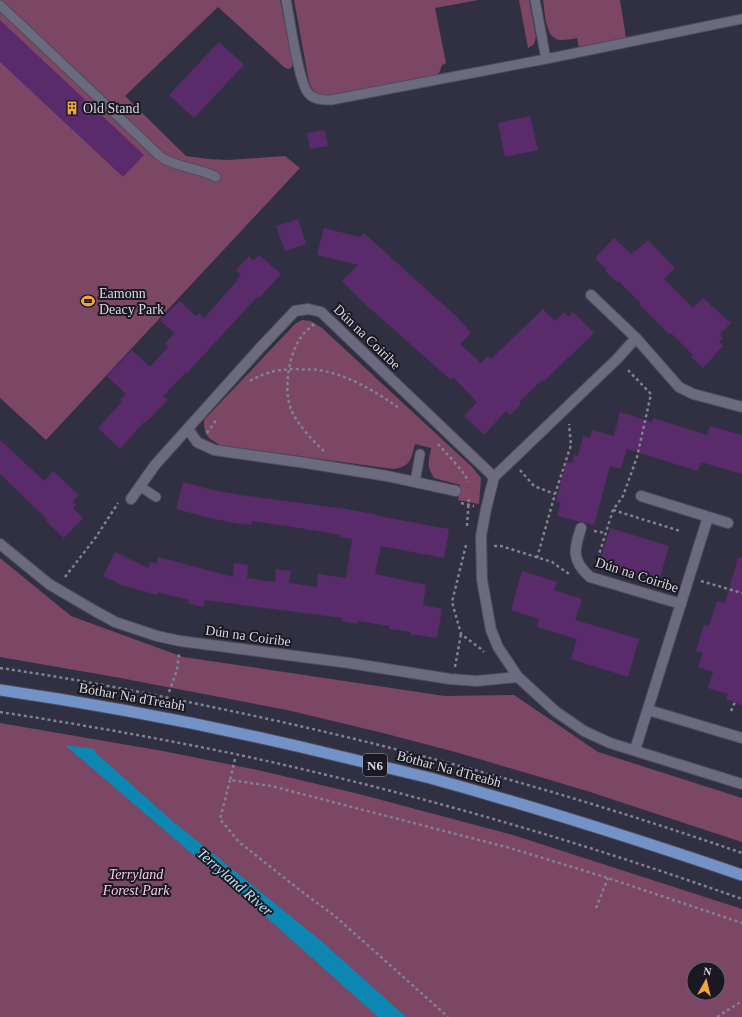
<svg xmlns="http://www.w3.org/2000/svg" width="742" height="1017" font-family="'Times New Roman',serif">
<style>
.green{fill:#7b4765;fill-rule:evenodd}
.water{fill:#0b87b2}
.building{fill:#5a2b6b}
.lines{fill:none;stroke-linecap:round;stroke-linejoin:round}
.service-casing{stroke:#4e4d5c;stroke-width:11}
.minor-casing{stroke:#4e4d5c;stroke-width:12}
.trunk-casing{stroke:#4e4d5c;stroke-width:13}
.path{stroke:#818190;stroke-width:2.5;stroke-dasharray:3 3;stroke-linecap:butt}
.service{stroke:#6b6a7f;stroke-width:9}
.minor{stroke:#6b6a7f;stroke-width:10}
.trunk{stroke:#7392c8;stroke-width:11}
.labels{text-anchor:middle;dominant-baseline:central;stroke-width:4;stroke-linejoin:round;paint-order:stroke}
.shield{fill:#1a1921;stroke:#9e9ea9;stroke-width:1}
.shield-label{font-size:13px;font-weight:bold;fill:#d7d7e3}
.poi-label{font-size:14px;fill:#d7d7e3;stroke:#1a1921;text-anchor:start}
.street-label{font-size:14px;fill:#d7d7e3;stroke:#1a1921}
.park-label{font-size:14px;font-style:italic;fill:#f5cae1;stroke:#1a1921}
.water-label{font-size:15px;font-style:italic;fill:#b2e0f8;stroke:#1a1921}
</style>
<rect width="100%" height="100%" fill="#313042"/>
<!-- green -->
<path class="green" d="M0,0H280L293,63L291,68L288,69L284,67L218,7L125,96L186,156L208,159L228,160L285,156L300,168L46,440L0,398Z
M294,0H478L435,8L446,63L442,65L439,73L436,75L328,96C317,96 313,92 309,82Z
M519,0H529L536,37L534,44L528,48Z
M543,0H620L626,38L579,48L577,38C572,39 566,40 561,40C545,40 545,12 543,0Z
M302,320L311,321L322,328L472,467L481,478L479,504L458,500L460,485L434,478C426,465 429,461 431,448L415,444C411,460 410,467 393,469L220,445C207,437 204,436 204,420L295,324Z
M0,558L71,616L183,657L445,696L514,695L598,752L742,798V842L587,791L459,753L383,733L287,710L115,677L0,657Z
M0,723L163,751L262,771L359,794L513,835L742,909V1017H0ZM694,969H718V993H694Z"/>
<!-- water -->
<path class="water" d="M65,745L95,749L96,753L170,819L320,940L406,1017H378L273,923Z"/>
<!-- building -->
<path class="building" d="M0,20L144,155L123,177L0,62Z
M219,42L244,65L194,118L169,95Z
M530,116L538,150L505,157L498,123Z
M325,130L328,146L310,149L307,133Z
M298,219L306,244L285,251L276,226Z
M324,228L360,237L364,233L458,318L471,333L460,344L481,363L488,356L491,359L543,309L555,321L564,312L568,317L573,312L594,333L544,381L542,380L519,402L521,404L510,415L506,411L484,435L464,416L477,402L454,378L451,380L366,305L342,281L358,265L317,255Z
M614,238L631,254L635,250L636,251L648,240L675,268L664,279L693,308L703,298L731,323L720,334L723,338L719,342L723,346L703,368L691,357L693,355L671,333L669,334L639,304L641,303L618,281L617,282L605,271L607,270L595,258Z
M259,255L281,274L259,298L257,297L187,373L186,372L163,396L168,400L145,423L144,422L120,449L98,428L122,402L120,400L126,394L107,376L132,350L150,367L168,347L165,344L174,333L160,320L180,301L196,316L199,313L204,318L238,280L237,279L241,275L236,270L249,256L253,261Z
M620,412L652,422L653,418L707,435L710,426L742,435V474L701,462L698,471L627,449L621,469L610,466L594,525L557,516L561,503L556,501L566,462L572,463L574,455L578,456L583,436L590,438L592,430L614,436Z
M0,440L44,481L53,471L79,495L73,502L76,505L73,508L83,518L64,538L46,521L47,519L0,474Z
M183,482L212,490L240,495L346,509L379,515L378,516L449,529L444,558L381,546L375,574L426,585L423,605L442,609L437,638L410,634L411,632L389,629V626L358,621V624L342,621L343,618L296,612L205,600L203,607L188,603L189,600L173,596L158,592L157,595L122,585L103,576L115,552L148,568L150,562L156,564L158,557L233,577L234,563L248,565L247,578L275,582L276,569L291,571L289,583L317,587L318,574L346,578L352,539L341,537V535L287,526L252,521L251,525L235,523L210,518L176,509Z
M610,528L669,546L659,581L599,563Z
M738,558H742V705L726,699L728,694L708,688L713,672L698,667L703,653L696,651L704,625L709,626L717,601L725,603Z
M522,571L557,582L554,590L582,599L575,620L639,639L628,677L571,659L577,639L537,627L539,619L511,610Z"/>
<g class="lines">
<!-- service casing -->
<g class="service-casing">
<path id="service" d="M286,0C290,18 298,81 308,93C314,100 322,100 331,100L546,59L742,19
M535,0L546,59
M0,5L161,157C178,168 199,168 216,177
M415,482L420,454
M141,487L156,497"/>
</g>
<!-- minor casing -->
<g class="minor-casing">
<path id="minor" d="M591,295L636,338L679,387L693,394L742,407
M636,338L617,359L494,477L486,509L481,536L482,580L491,630L498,647L518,677L555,711L584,731L610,743L742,784
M188,429L197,442L214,450L306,463L387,476L456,491
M641,496L728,523
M131,499L155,465L260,348L295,311L308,309L321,312L494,477
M581,528C574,550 571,560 590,577L681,604
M0,544L49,584L95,611L115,622L157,636L180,641L349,663L450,679L477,681L518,677
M648,710L742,738
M635,750L708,517"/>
</g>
<!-- trunk casing -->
<g class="trunk-casing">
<path id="trunk" d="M0,690C117,707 233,730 347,758C375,765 402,771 430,778C535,807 639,840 742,875"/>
</g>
<!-- path -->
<path class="path" d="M314,324C310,328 304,332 301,337C289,353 283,391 291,409C296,423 313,441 324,451
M250,381C265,372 279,369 297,369C304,370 312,369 319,370C348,375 375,391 399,408
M207,433L217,419
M438,444C445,452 466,473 468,482
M520,470L534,486L555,494
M461,503L474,506
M613,510L680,531
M467,526L469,497
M594,531L605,533
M466,545L452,602L461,634L481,649L484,652
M494,546H501L552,562L569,574
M537,558L555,494L571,445L569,424
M596,564L613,510L623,496L637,457L651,394L626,368
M65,577L96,537L118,503
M701,581L742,593
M455,667L461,634
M0,668C71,678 142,692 212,707C392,744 569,793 742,853
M169,692L177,670L179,654
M731,711L735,702
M0,712C79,724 157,738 235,754C407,791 576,840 742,899
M235,759L230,780L271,786L510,848L608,878L742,923
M230,780L220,819L239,842L301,891L335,916L448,1017
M596,908L608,878
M717,1017L742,1001"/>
<!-- service -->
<use href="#service" class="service"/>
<!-- minor -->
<use href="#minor" class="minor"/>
<!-- trunk -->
<use href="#trunk" class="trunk"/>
</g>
<!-- icons -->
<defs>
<g id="building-bare" transform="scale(1.08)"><path d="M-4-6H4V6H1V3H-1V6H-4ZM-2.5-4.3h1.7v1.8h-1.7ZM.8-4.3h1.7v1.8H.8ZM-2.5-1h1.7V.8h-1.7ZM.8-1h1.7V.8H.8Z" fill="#f0a63f" stroke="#1a1921" stroke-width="2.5" paint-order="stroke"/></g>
<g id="stadium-bare" transform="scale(1.08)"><path d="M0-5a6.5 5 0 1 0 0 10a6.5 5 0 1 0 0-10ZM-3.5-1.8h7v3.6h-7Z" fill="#f0a63f" stroke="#1a1921" stroke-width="2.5" paint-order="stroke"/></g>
</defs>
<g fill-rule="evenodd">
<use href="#building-bare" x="72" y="108"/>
<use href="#stadium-bare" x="88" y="301"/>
</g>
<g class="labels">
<!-- shield labels -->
<rect class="shield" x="363" y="754" width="24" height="22" rx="3"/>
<g class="shield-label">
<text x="375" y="765">N6</text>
</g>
<!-- poi labels -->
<g class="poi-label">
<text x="83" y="108">Old Stand</text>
<text x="99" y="293">Eamonn<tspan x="99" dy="16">Deacy Park</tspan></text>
</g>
<!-- street labels -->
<g class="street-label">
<text transform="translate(367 337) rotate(44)">Dún na Coiribe</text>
<text transform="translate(637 575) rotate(18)">Dún na Coiribe</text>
<text transform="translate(248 636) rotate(8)">Dún na Coiribe</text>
<text transform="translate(132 697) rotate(10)">Bóthar Na dTreabh</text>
<text transform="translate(449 769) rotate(15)">Bóthar Na dTreabh</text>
</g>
<!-- park labels -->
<g class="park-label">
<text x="136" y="874">Terryland<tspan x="136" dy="16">Forest Park</tspan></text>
</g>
<!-- water labels -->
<g class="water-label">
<text transform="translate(235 882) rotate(41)">Terryland River</text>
</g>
</g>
<!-- north arrow -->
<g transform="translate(706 981) rotate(8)"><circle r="19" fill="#1a1921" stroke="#66656f"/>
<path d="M0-3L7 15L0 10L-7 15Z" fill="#f0a63f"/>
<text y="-6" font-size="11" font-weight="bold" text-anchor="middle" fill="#d7d7e3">N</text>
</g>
</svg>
